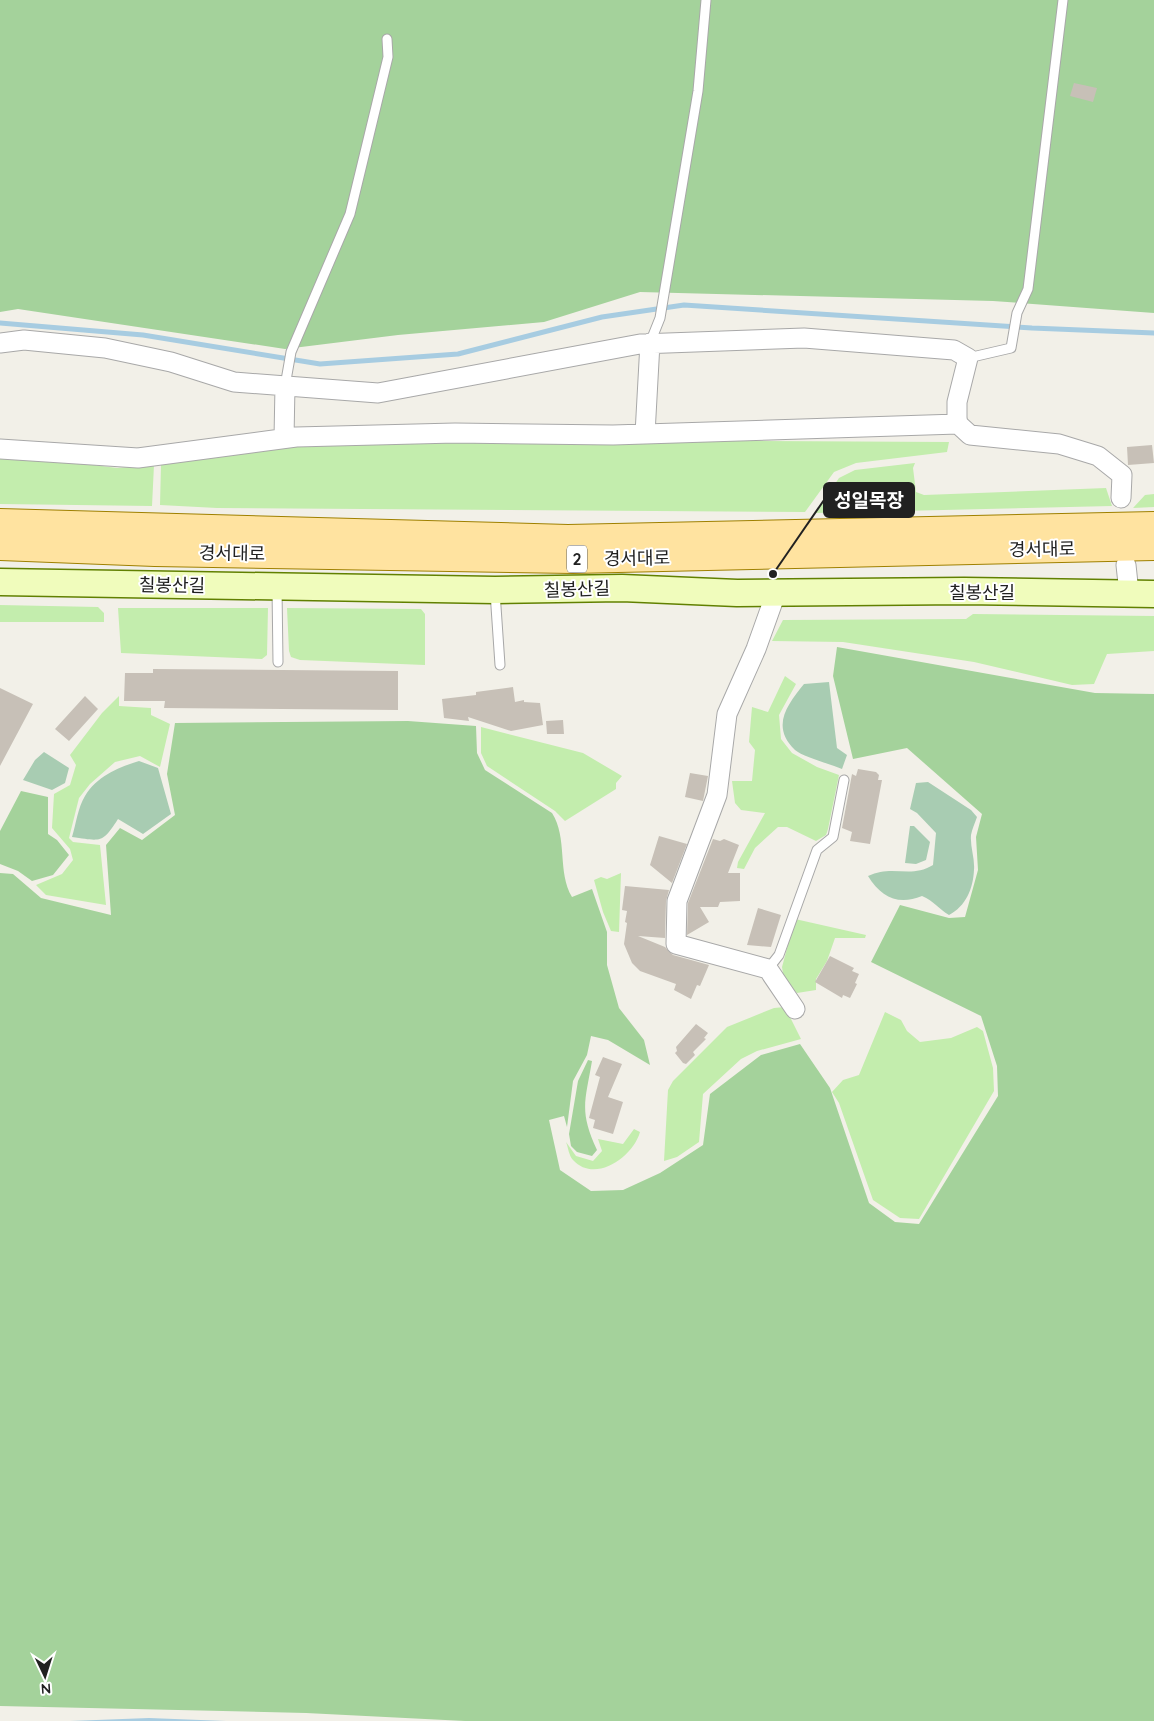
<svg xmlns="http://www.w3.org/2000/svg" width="1154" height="1721" font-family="Quicksand,'Noto Sans KR',sans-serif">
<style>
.grass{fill:#c3edad}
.forest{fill:#a4d29b}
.cemetery{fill:#a8ccb2}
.water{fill:#a7cce1}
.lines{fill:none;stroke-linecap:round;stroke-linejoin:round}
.stream{stroke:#a7cce1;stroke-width:5}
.building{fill:#c7c0b7}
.lane-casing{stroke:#a8a8a8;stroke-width:11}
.street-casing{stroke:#a8a8a8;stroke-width:21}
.secondary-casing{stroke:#618001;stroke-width:29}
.primary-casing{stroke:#9f8000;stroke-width:30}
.lane{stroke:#fff;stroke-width:9}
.street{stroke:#fff;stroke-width:19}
.secondary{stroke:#f0fcbc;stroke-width:26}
.primary{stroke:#ffe3a0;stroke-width:28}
.labels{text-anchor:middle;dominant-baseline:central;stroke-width:4;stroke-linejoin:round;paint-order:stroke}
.shield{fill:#fff;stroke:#646464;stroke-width:1}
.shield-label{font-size:16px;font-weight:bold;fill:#212121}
.street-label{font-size:18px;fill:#212121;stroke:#fff}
.leader{fill:none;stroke:#212121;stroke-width:2}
.callout-dot{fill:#212121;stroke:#fff;stroke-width:2}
.callout{fill:#212121;stroke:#212121;stroke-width:2}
.callout-label{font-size:19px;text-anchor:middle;font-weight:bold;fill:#fff}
</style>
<rect width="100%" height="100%" fill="#f2f0e8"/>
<!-- grass -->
<path class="grass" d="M418,439L949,442L947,452L856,463L834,472L805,512L217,508L160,505L161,465L334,441Z
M0,453L117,468L154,465L152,506L0,504Z
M915,463L913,468L916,492L924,495L1106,488L1112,506L815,513L839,478L855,470Z
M1154,494V507L1133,508L1145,495Z
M0,605L98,607L104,613V622H0Z
M118,608H268L267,655L262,659L121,653Z
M287,608L421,609L425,614V665L300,660L291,657L289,651Z
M973,614L1154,616V651L1107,654L1094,684L1072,685L974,662L843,642L772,641L783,620L966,619Z
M785,676L796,684L779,715L781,739L792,753L817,767L839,775L828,829L826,835L816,841L787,827H778L755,848L744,869L737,868L738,862L765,813L741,810L735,803L732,781H752L755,750L749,742L752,707L768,712Z
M119,696V706L151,708V715L170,724L160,767L140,756L115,762L90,784L79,798L69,838L73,842L100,845L106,905L46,895L36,885L62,874L73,860L70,849L52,828L54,794L70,785L76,765L70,755L102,713Z
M481,727L583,753L622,776L616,783V789L565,821L555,811L487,766L481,753Z
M621,873L619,932L611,931L603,912L594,880L601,877L607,879Z
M795,919L866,935L865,938H835L827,961L816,979V990L797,993L784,980L782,967Z
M785,1007L801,1039L757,1051L741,1059L703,1094L699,1142L677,1157L664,1161L668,1090L673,1081L727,1027L774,1008Z
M885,1012L901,1020L907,1031L920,1042L951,1038L977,1027L983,1031L993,1068L994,1091L919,1219L900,1218L873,1200L839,1103L832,1092L843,1080L859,1075Z
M634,1129L640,1132C633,1157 595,1184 573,1160C569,1156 568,1147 566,1142L576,1156L593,1161L602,1151L598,1139L623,1144Z"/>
<!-- forest -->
<path class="forest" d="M0,0H1154V313L993,301L640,292L544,322L398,335L285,349L18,309L0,312Z
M837,647L1095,693L1154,694V1721H465L306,1713L0,1706V873L13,874L41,898L111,915L106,845L120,828L142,840L175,815L167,774L175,723L408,721L476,726L477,753L485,770L552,813C568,838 557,872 572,897L592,889L607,932V965L619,1008L644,1040L650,1065L608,1040L591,1036L587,1055L573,1081L567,1127L564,1116L549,1120L560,1170L591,1191L623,1190L660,1173L703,1145L710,1094L761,1055L800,1044L830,1088L869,1203L895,1222L919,1224L998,1096L997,1066L981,1016L871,962L900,905L949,918L965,917L978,870L976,837L982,814L907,748L853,759L833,676Z
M21,791L48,797V834L57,840L69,855L53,875L32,881L18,871L0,864V831Z
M588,1060L592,1061C585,1102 579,1111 597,1150L592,1156L577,1152L571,1146L569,1134L578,1081Z"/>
<!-- cemetery -->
<path class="cemetery" d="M829,682L837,748L847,755L842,769C831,764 803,757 795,750C770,726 788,704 804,684Z
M44,752L69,768L65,783L52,790L23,780L35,760Z
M139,761L158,768L171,814L143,834L118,819C102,844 101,841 72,837C76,824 78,807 85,796C97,776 119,767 139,761Z
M928,782L971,810L977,817C975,823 972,829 971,835C970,847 975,858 974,870C973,889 966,906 949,915C939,909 934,901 922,896C898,906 881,897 868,876C893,864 910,879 933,865L936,833L917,813L910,809L916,783Z
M910,826H914L930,842L926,860L916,864L905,863Z"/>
<!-- water -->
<path class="water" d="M149,1718L226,1721H70Z"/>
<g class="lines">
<!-- stream -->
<path class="stream" d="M0,323L143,335L320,364L458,354L602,317L684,305L1032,328L1154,333"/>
</g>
<!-- building -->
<path class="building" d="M1074,83L1097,88L1093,102L1070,96Z
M1152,445L1154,463L1128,465L1127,447Z
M153,669L398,671V710L164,708L165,701H124L125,673H153Z
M513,687L515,702L524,700V702L540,703L543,725L511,731L468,717L469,721L444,718L442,699L476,695V692Z
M0,688L33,704L0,766Z
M85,696L98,709L69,741L55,729Z
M563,720L564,734H547L546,721Z
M858,769L876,772L879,775L878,780H882L870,844L850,841L852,832L842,828L852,774L856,776Z
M690,773L708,776L703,801L685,797Z
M659,836L687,844L672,883L650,865Z
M713,839L720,841L724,839L739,845L728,873H740V901L720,902L718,907H700L709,922L687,935L688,903Z
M625,886L669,890L666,901L665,938L638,936L665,947L673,955L709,965L700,986L697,985L691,999L674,990L676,984L640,971L632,963L624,944L627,923L625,922L627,911L622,910Z
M758,908L781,915L771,947L747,945Z
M830,956L854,968L852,971L859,974L855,983L857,984L850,998L843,995L842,998L815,982Z
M696,1024L708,1033L704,1038L706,1039L693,1052L695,1055L686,1064L683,1063L675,1053L677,1051L676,1047Z
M603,1057L622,1064L608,1097L623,1102L613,1134L593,1128L595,1120L589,1118L600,1077L595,1075Z"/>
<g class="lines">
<!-- lane casing -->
<g class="lane-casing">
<path id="lane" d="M650,343L660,318L698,91L706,0
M968,358L1011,348L1017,313L1028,289L1063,0
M285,386L291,352L350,214L388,57L387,39
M277,589L278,662
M495,592L500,665
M768,969L779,955L817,850L833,837L844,780"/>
</g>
<!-- street casing -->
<g class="street-casing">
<path id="street" d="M0,343L24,340L105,348L171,362L234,382L378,393L640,344L804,338L954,350L968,358L957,402V418L958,424L970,435L1059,444L1098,456L1122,475L1121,498
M645,434L650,343
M284,438L285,386
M0,449L138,458L296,437L455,433L613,435L958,424
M1126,565L1129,593
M776,593L756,649L727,714L717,795L677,901L676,944L768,969L795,1009"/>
</g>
<!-- secondary casing -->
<g class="secondary-casing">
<path id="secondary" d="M0,582L495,590L622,588L737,593L964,591L1154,594"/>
</g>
<!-- primary casing -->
<g class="primary-casing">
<path id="primary" d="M0,523L568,539L1154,526
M0,546L155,552L573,559L1154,546"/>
</g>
<!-- lane -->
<use href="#lane" class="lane"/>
<!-- street -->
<use href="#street" class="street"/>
<!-- secondary -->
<use href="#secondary" class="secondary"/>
<!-- primary -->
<use href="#primary" class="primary"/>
</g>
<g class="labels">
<!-- shield labels -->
<rect class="shield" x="567" y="545.5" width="20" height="27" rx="4"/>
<g class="shield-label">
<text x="577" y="559">2</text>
</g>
<!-- street labels -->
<g class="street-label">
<text transform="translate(1042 549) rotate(-1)">경서대로</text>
<text transform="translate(232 553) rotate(1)">경서대로</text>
<text transform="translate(637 558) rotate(-1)">경서대로</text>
<text transform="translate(172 585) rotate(1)">칠봉산길</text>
<text transform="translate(577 589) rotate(-2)">칠봉산길</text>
<text x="982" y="592">칠봉산길</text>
</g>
</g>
<!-- callouts -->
<path class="leader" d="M773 574L824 500"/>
<circle class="callout-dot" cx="773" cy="574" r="5"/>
<rect class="callout" x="824" y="483" width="90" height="34" rx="5"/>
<g class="callout-label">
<text x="869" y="507">성일목장</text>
</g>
<!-- north arrow -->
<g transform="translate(45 1676) rotate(176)" stroke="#ffffff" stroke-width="4" paint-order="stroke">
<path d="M0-4L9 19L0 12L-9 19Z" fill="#212121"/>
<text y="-8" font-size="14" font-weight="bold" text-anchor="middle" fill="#212121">N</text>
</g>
</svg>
